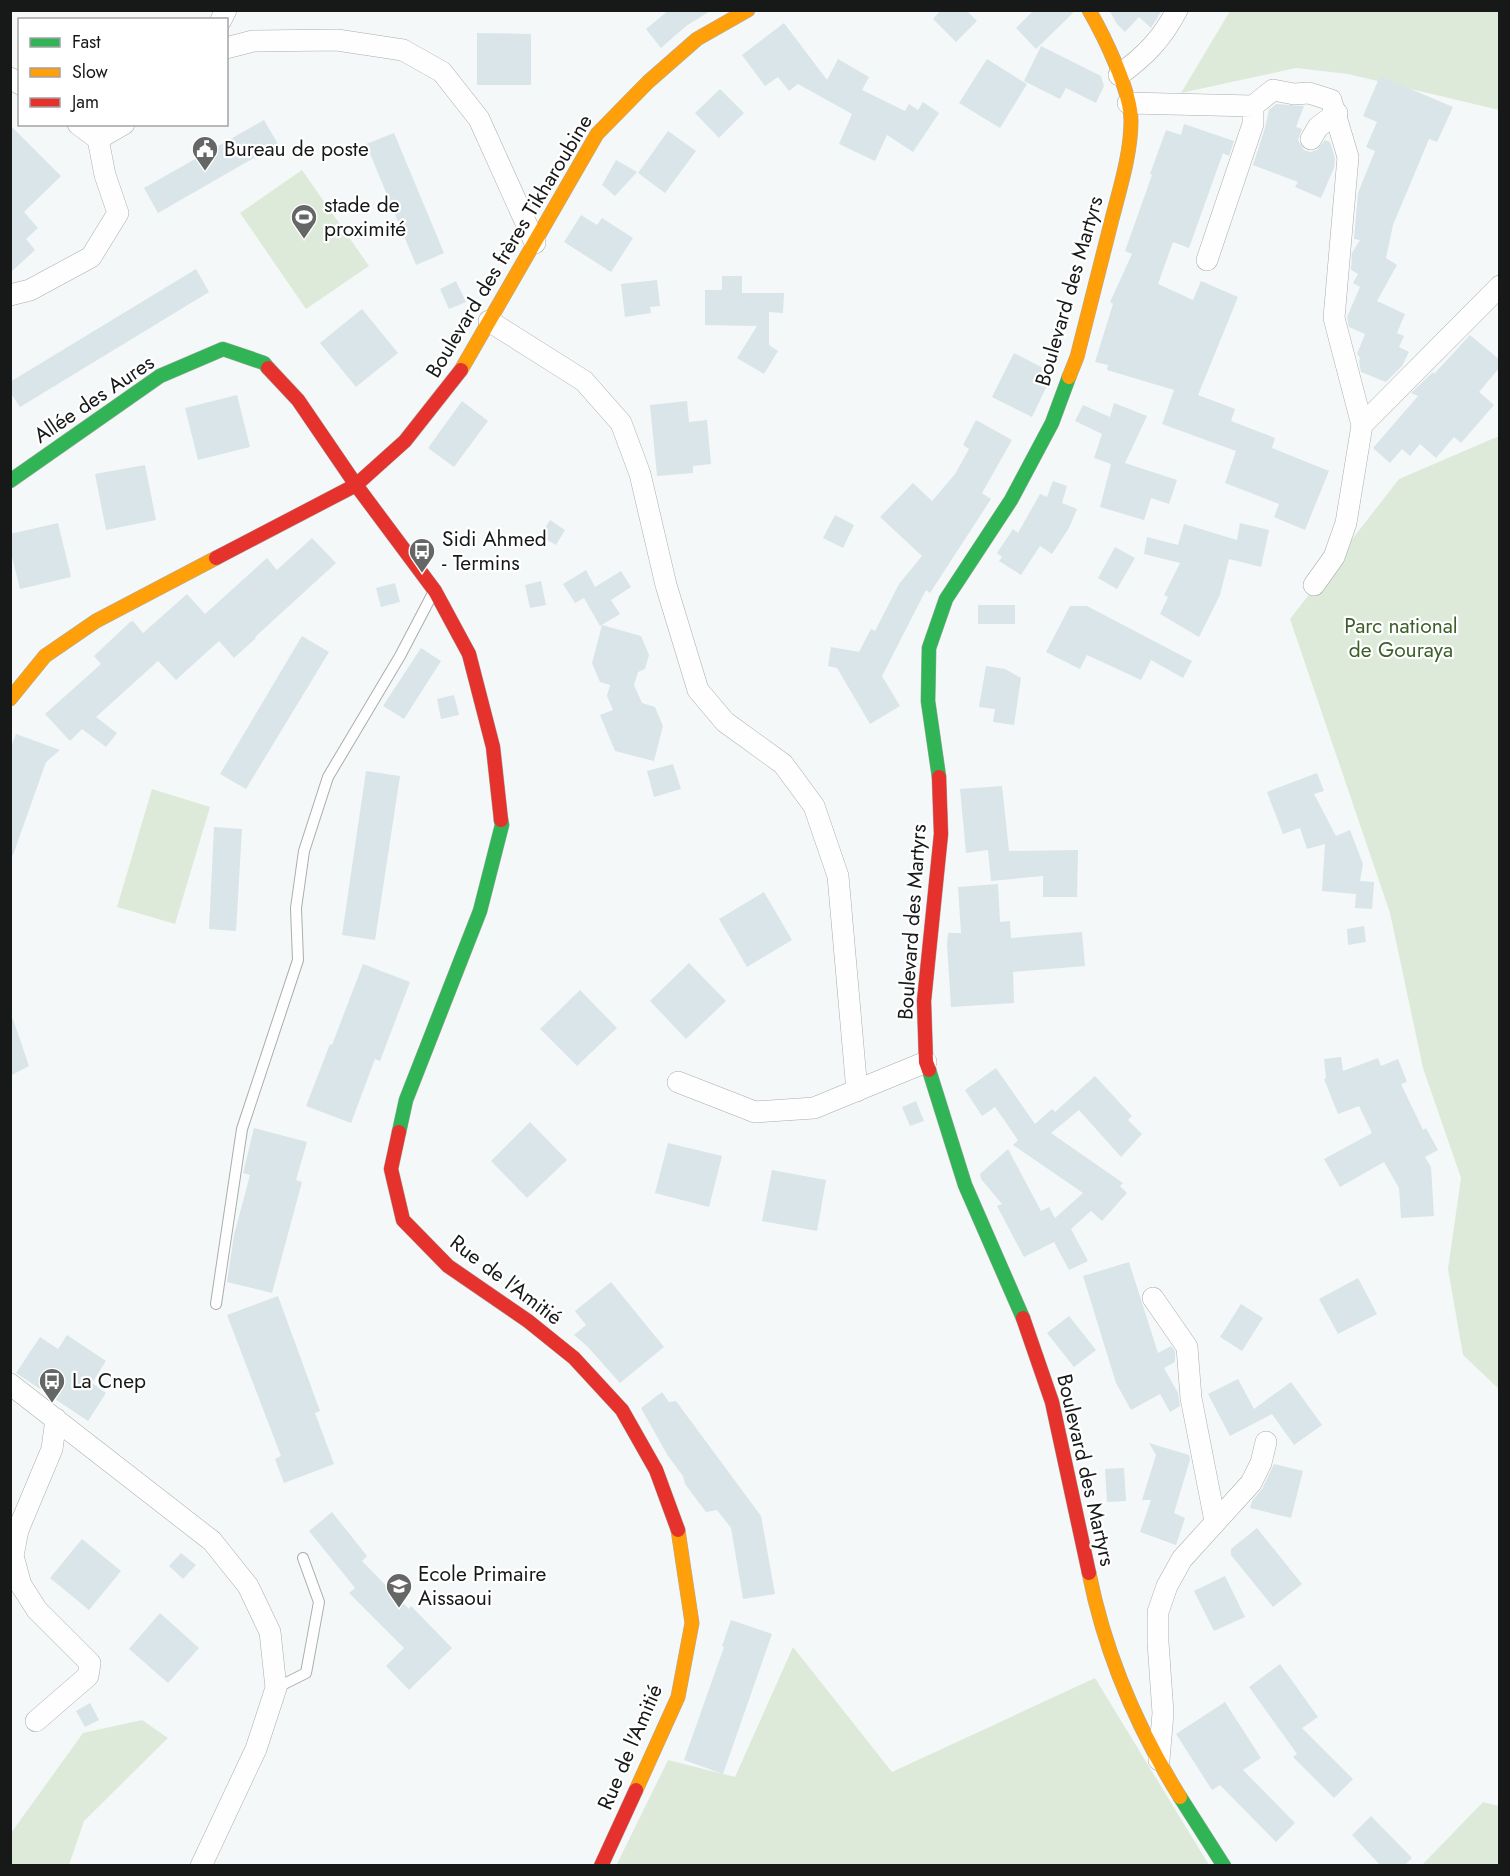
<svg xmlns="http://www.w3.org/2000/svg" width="1510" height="1876" font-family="Jost,sans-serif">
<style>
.green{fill:#ddead9}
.building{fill:#d9e5e9}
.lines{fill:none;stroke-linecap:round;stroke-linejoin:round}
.lane-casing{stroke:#abadad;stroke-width:12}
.street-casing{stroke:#abadad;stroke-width:22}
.fast-casing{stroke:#abadad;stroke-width:15}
.slow-casing{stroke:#abadad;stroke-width:15}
.jam-casing{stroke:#abadad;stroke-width:15}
.lane{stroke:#fefefe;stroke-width:10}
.street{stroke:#fefefe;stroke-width:21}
.fast{stroke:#30b455;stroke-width:14}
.slow{stroke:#ff9f0a;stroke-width:14}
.jam{stroke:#e5322d;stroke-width:14}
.labels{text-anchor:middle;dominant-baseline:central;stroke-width:4.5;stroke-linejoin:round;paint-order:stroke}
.poi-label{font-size:21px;fill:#171918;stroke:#fff;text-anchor:start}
.street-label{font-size:21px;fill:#171918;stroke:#fff}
.park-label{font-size:21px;fill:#3d602a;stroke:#fff}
</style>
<rect width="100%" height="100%" fill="#f5f8f8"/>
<!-- green -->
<path class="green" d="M1230,11H1499V110L1348,74L1296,68L1181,93Z
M302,170L369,266L306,309L240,213Z
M1499,436V1389L1463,1355L1448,1269L1461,1178L1423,1068L1390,913L1290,619L1399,479Z
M152,789L210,807L175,924L117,907Z
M793,1647L892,1772L1095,1678L1209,1865L616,1866L668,1760L735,1777Z
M142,1720L168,1738L84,1821L69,1865H11V1833L83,1733Z
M1483,1802L1499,1806V1865H1422Z"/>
<!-- building -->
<path class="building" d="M669,10H712L686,26L661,48L646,29Z
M941,10H966L977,21L956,42L933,19Z
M1034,10H1072L1073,13L1036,49L1016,28Z
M1109,10H1162L1151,28L1139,17L1125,32L1117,24Z
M784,23L827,80L838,59L869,77L862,90L905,111L909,104L918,110L923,102L939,113L913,152L887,135L875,161L839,144L852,114L798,84L789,91L778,77L765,86L742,55Z
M477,33L531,34V85H477Z
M1041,46L1101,76L1104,86L1096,103L1066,88L1060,99L1024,81Z
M987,59L1027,84L1000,128L959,103Z
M1380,76L1453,107L1437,142L1429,139L1393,225L1386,258L1397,265L1377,301L1405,314L1397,333L1404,336L1399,347L1409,352L1402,366L1386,382L1361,372L1359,361L1360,358L1357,354L1365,334L1349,327L1347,317L1360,287L1353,283L1358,274L1351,270L1352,253L1360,240L1354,239L1358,193L1375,151L1366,147L1377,122L1363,116Z
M720,89L744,113L719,138L695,113Z
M1276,104L1304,106L1296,127L1302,129L1298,140L1304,150L1310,152L1317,150L1325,140L1330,142L1335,158L1334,168L1321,198L1295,187L1298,182L1253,165L1265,128L1269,110Z
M264,120L278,144L158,213L144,188Z
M1184,124L1234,141L1229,156L1223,153L1189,248L1173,242L1158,284L1193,300L1201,281L1238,297L1198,395L1235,409L1231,421L1275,438L1272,448L1329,471L1305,530L1274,517L1279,504L1225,483L1236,451L1162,424L1174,390L1107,370L1108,365L1095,362L1113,304L1110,302L1132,254L1125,251L1152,175L1150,174L1166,130L1181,135Z
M10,125L61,176L24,212L38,228L26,239L35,250L10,273Z
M668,131L696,151L665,193L638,173Z
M394,133L444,253L416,265L366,144Z
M616,160L637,172L615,196L602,185Z
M581,215L597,225L602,218L633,238L611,272L564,242Z
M196,269L209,292L20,407L10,392V382Z
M722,276H742V293H784L783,313L769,312V345L778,351L764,374L737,358L757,326L705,325V290H722Z
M657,280L660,306L650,307L651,313L625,317L621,284Z
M456,281L466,302L449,309L440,289Z
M362,309L398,353L356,387L320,343Z
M1470,335L1500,360V367L1479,392L1494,405L1461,443L1454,437L1436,458L1420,444L1410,456L1402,449L1390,463L1373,448L1418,396L1411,393L1433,372L1434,374Z
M1014,353L1053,373L1032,417L992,397Z
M237,395L250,447L198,460L185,408Z
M462,401L488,421L454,467L428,448Z
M687,401L689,422L707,420L711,464L693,466V473L657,476L650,405Z
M1114,403L1147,416L1125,463L1177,480L1169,504L1151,498L1144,520L1100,507L1111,464L1094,458L1102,434L1075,421L1083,405L1110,417Z
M976,420L1012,440L982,493L991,499L930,593L926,590L882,676L900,706L870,724L837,668L828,666L831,647L859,652L871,629L875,631L899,584L922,556L880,517L913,483L932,501L955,474L969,449L963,445Z
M145,465L156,520L106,530L95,474Z
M1053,481L1067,486L1062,503L1077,509L1069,528L1052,554L1040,546L1021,575L999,561L1002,557L997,553L1013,529L1018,533L1040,494L1047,497Z
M835,515L854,525L843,548L823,538Z
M550,520L565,530L556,545L540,536Z
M58,523L71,577L20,589L10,549V534Z
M1240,523L1269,530L1261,567L1229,559L1220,595L1199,637L1160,614L1168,597L1164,595L1180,563L1144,554L1147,537L1178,545L1184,524L1237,540Z
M312,538L336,563L255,637L256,638L234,658L219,641L176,680L158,661L96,717L117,733L106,747L82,729L70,741L45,714L101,664L94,656L130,622L133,621L143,633L187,594L205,614L267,558L277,570Z
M1115,547L1135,558L1117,589L1098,578Z
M586,570L595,587L621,571L631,587L611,600L620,614L600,626L584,598L575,603L563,584Z
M541,581L546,605L530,608L525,585Z
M395,583L400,602L381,607L376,588Z
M978,605H1015V624H978Z
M1070,606H1087L1192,661L1183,678L1151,660L1141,680L1087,655L1080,669L1046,652Z
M602,625L641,636L649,655L645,669L638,672L634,685L642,703L655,707L663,726L654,761L615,751L600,715L613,710L607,696L610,685L600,682L592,663Z
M302,636L329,652L246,789L220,774Z
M421,648L441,661L404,719L383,706Z
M986,666L1005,669L1021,678L1014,725L993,722L995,709L979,707Z
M454,695L459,715L441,719L437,699Z
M16,734L60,750L46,762L13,855H10V749Z
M673,764L681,789L654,797L647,771Z
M366,771L400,776L375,940L342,935Z
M1317,773L1324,791L1314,794L1336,836L1350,830L1363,864L1360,881L1374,882L1372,909L1355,908L1356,894L1322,891L1325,844L1307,849L1300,828L1283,834L1267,792Z
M1002,786L1009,851L1078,850L1077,897H1043V876L991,881L988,850L966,853L960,789Z
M214,827L242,829L236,931L209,929Z
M998,884L1000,922L1010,921L1011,938L1082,932L1085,966L1013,972L1014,1003L951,1007L947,944L948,933H961L958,887Z
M764,892L792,940L747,967L719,919Z
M1364,926L1366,942L1348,945L1347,929Z
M689,963L726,1001L686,1039L650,1001Z
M363,964L410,982L380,1061L375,1059L351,1123L306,1106L330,1044L332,1045Z
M580,990L617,1028L577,1066L540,1029Z
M13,1019L29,1066L10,1076V1020Z
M1341,1057L1343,1071L1378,1058L1381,1066L1398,1059L1407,1082L1401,1084L1423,1130L1426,1128L1438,1150L1425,1157L1431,1167L1434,1216L1401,1218L1399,1188L1384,1162L1340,1187L1324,1159L1372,1133L1359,1106L1338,1114L1324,1079L1326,1078L1324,1059Z
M996,1068L1035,1124L1052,1109L1055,1112L1095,1076L1132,1116L1128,1120L1142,1134L1121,1157L1079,1110L1051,1133L1123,1183L1120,1186L1127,1193L1102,1221L1091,1211L1071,1229L1088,1261L1069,1270L1054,1242L1024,1257L997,1206L1002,1204L981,1179L980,1174L1008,1149L1041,1211L1049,1207L1055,1218L1083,1193L1013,1145L1018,1140L995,1107L982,1116L965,1090Z
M916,1101L924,1121L910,1126L902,1107Z
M530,1122L567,1160L527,1198L491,1161Z
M254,1128L307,1142L296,1180L302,1182L272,1293L227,1282L234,1235L250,1175L243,1173Z
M668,1143L722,1156L709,1207L655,1193Z
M772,1170L826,1180L817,1231L762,1221Z
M1129,1262L1158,1353L1171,1346L1175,1351V1362L1164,1368L1178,1393L1180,1406L1170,1412L1160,1394L1131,1410L1116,1383L1083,1276Z
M1358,1278L1377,1314L1338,1334L1319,1299Z
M611,1282L664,1347L620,1383L587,1346L574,1335L586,1325L575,1311Z
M278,1296L320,1411L315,1413L334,1464L284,1483L275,1459L281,1456L227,1315Z
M1241,1304L1263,1318L1242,1351L1220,1337Z
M1069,1316L1096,1350L1074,1367L1047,1333Z
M67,1335L106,1361L92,1383L106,1393L88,1421L16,1373L40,1337L58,1349Z
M1238,1379L1254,1409L1291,1382L1322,1425L1294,1445L1272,1414L1230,1436L1208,1394Z
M662,1392L669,1402L676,1401L761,1516L775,1594L743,1599L731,1528L717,1510L706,1512L685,1484L683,1476L668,1456L641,1408Z
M1149,1443L1189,1455L1190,1460L1174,1513L1185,1518L1176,1545L1140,1532L1151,1500H1142L1156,1455Z
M1274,1464L1303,1471L1291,1518L1250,1508L1252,1501L1262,1489Z
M1124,1468L1126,1501L1107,1502L1105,1469Z
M332,1512L367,1556L362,1561L409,1609L411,1606L452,1648L409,1690L386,1666L404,1648L349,1593L355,1588L309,1531Z
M1257,1528L1302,1584L1273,1607L1231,1555V1549Z
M82,1539L121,1571L89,1610L50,1578Z
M181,1553L196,1565L183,1579L169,1566Z
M1225,1576L1245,1617L1214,1631L1194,1591Z
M160,1613L199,1648L168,1683L129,1649Z
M731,1620L772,1634L723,1774L684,1760L724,1647L722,1646Z
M1280,1664L1318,1717L1302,1728L1353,1779L1334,1798L1293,1757L1297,1754L1249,1687Z
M1225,1702L1261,1758L1243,1770L1295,1823L1276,1842L1220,1785L1212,1790L1176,1734Z
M90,1703L99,1720L85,1727L76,1711Z
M1371,1816L1412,1858L1404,1866H1381L1352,1835Z"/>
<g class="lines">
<!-- lane casing -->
<g class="lane-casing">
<path id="lane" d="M216,1304L242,1129L298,960L296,908L304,851L328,777L400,656L433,593
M276,1688L306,1673L319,1602L303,1558"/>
</g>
<!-- street casing -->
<g class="street-casing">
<path id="street" d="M221,20L226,10
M226,48L253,41L337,40L403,50L442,72L479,119L535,243
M1119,75C1145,56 1162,39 1177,10
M10,78L20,84
M1128,103L1253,106L1273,90L1294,94L1309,93L1331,100L1348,157L1334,318L1362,425L1346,523L1334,557L1314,585
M98,139L124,124
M1311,139L1318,127L1337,113
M1207,260L1253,124V106
M10,295L30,290L91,257L118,213L105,175L98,139L78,124
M489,321L584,381L621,423L640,474L666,585L698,690L725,722L783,764L814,806L838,876L857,1091
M1362,425L1500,286
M678,1082L755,1112L814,1108L926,1062
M1153,1298L1187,1347L1191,1398L1215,1521
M10,1384L212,1541L248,1586L270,1632L276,1688L256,1749L201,1866
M36,1721L88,1676L90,1663L37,1610L21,1585L13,1556L18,1530L52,1449L56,1419
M1159,1760L1163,1713L1158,1642V1612L1167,1586L1182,1559L1251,1483L1261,1463L1266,1442"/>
</g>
<!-- fast casing -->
<g class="fast-casing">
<path id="fast" d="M10,481L160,376L223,349L264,363L268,368
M939,777L928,701L929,648L946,599L1011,500L1052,423L1069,377
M929,1070L965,1185L1023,1318
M399,1132L406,1100L480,911L502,825L501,820
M1180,1797L1224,1866"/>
</g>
<!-- slow casing -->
<g class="slow-casing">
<path id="slow" d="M461,370L597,134L648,82L697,39L748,10
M1069,377L1077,357C1089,311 1100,265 1112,219C1120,188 1131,153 1131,121C1131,91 1104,36 1089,10
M10,699L45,656L96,621L216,558
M1089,1573C1105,1653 1137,1728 1180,1797
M636,1790L678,1697L692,1623L678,1530"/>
</g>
<!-- jam casing -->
<g class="jam-casing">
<path id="jam" d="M268,368L298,400L356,485L435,591L469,654L493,747L501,820
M216,558L356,485L405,441L461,370
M929,1070L926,1062L924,1001L941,834L939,777
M399,1132L391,1169L403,1220L448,1266L528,1321L574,1358L622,1410L656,1470L678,1530
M1023,1318L1052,1402L1089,1573
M601,1866L636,1790"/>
</g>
<!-- lane -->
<use href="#lane" class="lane"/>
<!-- street -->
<use href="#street" class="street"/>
<!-- fast -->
<use href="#fast" class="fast"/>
<!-- slow -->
<use href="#slow" class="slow"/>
<!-- jam -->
<use href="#jam" class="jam"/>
</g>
<!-- icons -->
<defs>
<g id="civic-pin" transform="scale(1.35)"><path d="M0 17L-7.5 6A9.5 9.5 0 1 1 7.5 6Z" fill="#656766" stroke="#fff"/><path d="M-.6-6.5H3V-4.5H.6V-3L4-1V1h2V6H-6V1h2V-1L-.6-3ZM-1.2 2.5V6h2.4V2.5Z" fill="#fff"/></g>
<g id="stadium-pin" transform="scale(1.35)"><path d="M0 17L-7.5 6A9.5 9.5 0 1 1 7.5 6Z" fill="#656766" stroke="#fff"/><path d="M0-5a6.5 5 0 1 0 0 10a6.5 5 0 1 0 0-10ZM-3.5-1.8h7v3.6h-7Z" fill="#fff"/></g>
<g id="bus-pin" transform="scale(1.35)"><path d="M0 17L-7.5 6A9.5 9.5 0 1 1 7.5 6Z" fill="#656766" stroke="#fff"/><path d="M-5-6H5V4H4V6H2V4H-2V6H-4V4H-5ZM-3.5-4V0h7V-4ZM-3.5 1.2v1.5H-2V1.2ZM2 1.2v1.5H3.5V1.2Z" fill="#fff"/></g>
<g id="school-pin" transform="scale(1.35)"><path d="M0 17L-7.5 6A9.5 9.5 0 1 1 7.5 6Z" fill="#656766" stroke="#fff"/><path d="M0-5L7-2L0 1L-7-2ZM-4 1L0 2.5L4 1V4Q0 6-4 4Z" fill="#fff"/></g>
</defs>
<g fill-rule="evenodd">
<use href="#civic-pin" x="205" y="149"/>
<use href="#stadium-pin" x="304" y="217"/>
<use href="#bus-pin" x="422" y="551"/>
<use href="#bus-pin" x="52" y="1381"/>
<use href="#school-pin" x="399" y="1586"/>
</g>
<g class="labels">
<!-- poi labels -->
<g class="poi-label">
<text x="224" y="149">Bureau de poste</text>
<text x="324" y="205">stade de<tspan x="324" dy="24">proximité</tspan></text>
<text x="442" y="539">Sidi Ahmed<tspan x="442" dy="24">- Termins</tspan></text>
<text x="72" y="1381">La Cnep</text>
<text x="418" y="1574">Ecole Primaire<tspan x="418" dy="24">Aissaoui</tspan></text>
</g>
<!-- street labels -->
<g class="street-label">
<text transform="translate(509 246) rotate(-59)">Boulevard des frères Tikharoubine</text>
<text transform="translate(1069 291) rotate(-74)">Boulevard des Martyrs</text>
<text transform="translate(94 399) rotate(-34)">Allée des Aures</text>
<text transform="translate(912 922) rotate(-86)">Boulevard des Martyrs</text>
<text transform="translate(506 1280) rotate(37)">Rue de l'Amitié</text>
<text transform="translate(1086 1470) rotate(77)">Boulevard des Martyrs</text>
<text transform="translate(630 1747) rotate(-67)">Rue de l'Amitié</text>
</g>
<!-- park labels -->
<g class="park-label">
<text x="1401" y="626">Parc national<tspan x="1401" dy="24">de Gouraya</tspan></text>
</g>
</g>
<!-- border -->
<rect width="1510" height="1876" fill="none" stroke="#171918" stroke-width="24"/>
<!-- legend -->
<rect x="18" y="18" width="210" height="108" fill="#ffffff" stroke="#a2a3a3" stroke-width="1.5"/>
<rect x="30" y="38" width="30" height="9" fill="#30b455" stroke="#a2a3a3" stroke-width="1.5"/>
<text x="72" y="48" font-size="18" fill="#171918">Fast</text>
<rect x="30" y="68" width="30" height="9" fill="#ff9f0a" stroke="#a2a3a3" stroke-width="1.5"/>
<text x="72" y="78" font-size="18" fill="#171918">Slow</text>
<rect x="30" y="98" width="30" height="9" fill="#e5322d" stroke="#a2a3a3" stroke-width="1.5"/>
<text x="72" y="108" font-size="18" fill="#171918">Jam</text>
</svg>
